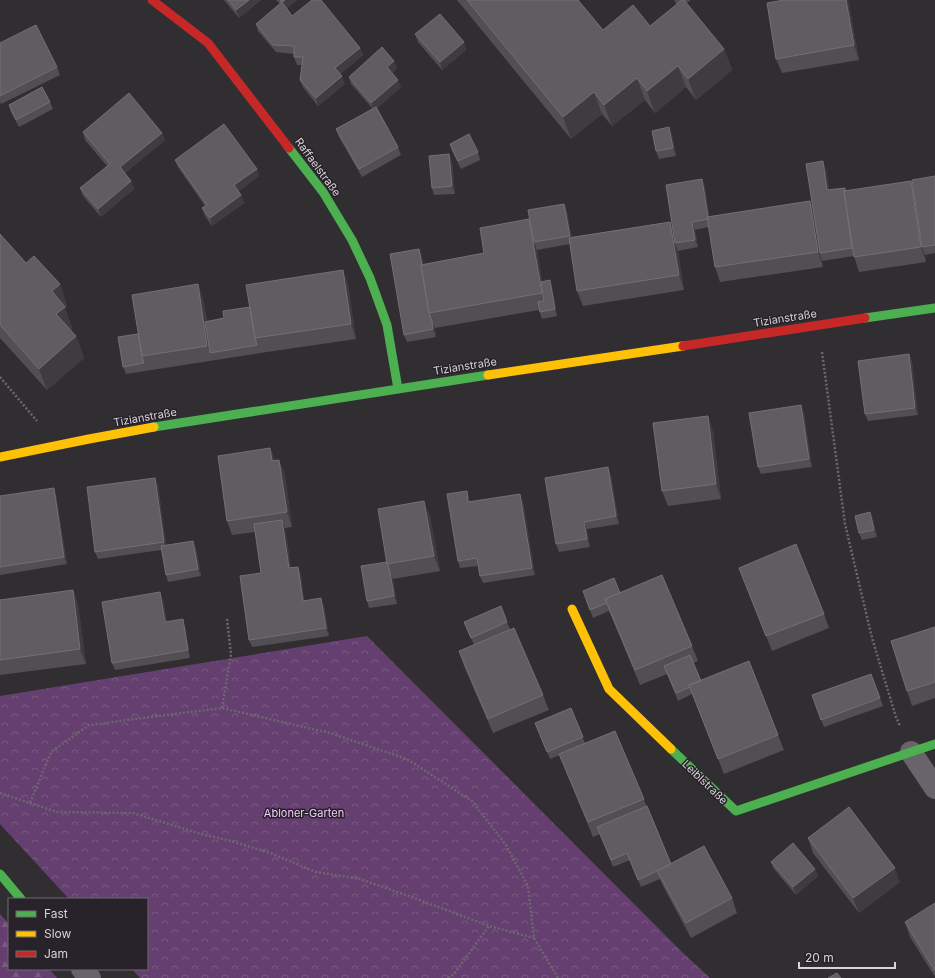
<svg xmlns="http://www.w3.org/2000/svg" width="935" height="978" font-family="Inter,sans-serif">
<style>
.forest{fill:url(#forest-firs)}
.park{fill:url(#park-crowns)}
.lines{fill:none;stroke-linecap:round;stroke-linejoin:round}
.path{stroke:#6c686e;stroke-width:2.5;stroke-dasharray:2 2;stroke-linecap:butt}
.street{stroke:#69636b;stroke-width:22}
.fast{stroke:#4caf50;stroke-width:9}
.slow{stroke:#ffc107;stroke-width:9}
.jam{stroke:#c62828;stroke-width:9}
.wall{fill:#524e52}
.shaded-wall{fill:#3f3b3f}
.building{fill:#605c60;stroke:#736f73}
.labels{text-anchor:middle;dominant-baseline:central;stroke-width:3;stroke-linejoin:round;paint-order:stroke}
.street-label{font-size:11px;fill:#d7d3d8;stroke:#28222a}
.park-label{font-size:11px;fill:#f3c9fe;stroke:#28222a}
</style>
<defs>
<pattern id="forest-firs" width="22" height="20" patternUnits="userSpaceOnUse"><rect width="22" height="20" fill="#653f6f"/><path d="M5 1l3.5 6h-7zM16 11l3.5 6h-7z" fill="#7a5a83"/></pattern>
<pattern id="park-crowns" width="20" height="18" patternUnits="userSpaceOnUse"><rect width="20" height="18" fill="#653f6f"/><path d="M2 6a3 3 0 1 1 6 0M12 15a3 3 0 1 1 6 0" fill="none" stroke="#7a5a83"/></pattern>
</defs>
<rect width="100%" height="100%" fill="#312e32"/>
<!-- forest -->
<path class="forest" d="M0,914L9,924V969H49L57,978H0Z"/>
<!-- park -->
<path class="park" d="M367,636L682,952L710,978H140L132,969H147V899H69L0,824V696Z"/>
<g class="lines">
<!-- path -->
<path class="path" d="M822,352L845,524L872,638L896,717L900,726
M0,377L37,421
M222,708L231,654L227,619
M0,793L30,803L51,752L89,725L222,708L330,733L407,759L472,801L506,845L528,886L534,938L558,978
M30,803L57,812L133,813L201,834L231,841L270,853L316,872L360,879L417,899L489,926L534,938
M448,978L454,974L489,926"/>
<!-- street -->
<path class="street" d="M911,752L935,788
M82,969L90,978"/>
<!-- fast -->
<path class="fast" d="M289,148L323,192L352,240L370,278L387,325L398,389
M865,318L935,308
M154,427L488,375
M671,749L736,811L935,744
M0,874L21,899"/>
<!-- slow -->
<path class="slow" d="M488,375L683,346
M0,457L89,439L154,427
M572,609L609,689L671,749"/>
<!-- jam -->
<path class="jam" d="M152,0L208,43L289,148
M683,346L865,318"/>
</g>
<!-- wall -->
<path class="wall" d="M224,0H261L239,18Z
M276,0H297L287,8L292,16L360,48L363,55L340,74L345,84L318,106L303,87L300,80L302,65H297L294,57V54L276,52L258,31L256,24L280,4Z
M457,0H578L603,30L650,26L677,5L674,0H691L686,3L724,49L732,70L696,100L686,87L655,113L645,100L612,126L602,114L571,139Z
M784,0H848L849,4L859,60L782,73L776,59Z
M415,34L464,42L466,50L442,70L418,42Z
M0,43L57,67L60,75L1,104L0,102Z
M397,68L392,73L401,87L377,108L398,147L401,155L362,177L339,137L336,129L373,109L351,84L349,77Z
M50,102L53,109L19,127L11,112L9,105Z
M83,132L162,133L165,140L125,173L131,181L134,189L101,217L83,196L80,188L107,166L85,140Z
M672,135L676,156L659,159L656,151Z
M450,144L478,152L480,160L461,169L452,151Z
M449,154L452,162L455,194L434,195L432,188Z
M175,160L257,169L259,176L238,191L241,195L244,203L212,226L205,216L202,208L205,206L178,167Z
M826,169L829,190L845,188L846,191L913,187L935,176V253L925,255L926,262L859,272L854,256L822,261L823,267L720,282L715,267L709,227L695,230L698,247L678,251L684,290L583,306L577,291L570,244L537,250L542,282L552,288L557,316L542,319L539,310L435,328L436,337L407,342L404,335L419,249L422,257L423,264L484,253L529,219L531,227L564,204L567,211L571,237L670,222L673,229L702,179L705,187L709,217L810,201L813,209Z
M0,234L26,263L60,284L67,306L65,308L72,328L70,330L76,336L84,358L47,390L0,338Z
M343,270L348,285L356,339L260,353L126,374L123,367L198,284L203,299L207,321L224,318L250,307Z
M909,354L912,362L918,415L868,421L865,414Z
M801,405L804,413L812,467L761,474L758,467Z
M713,431L721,499L668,506L662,491Z
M270,448L275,460H279L285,475L292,527L285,528L291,568L298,567L301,575L304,601L324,606L329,636L252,647L249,640L261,573L255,532L232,535L227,521Z
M611,475L619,524L587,529L590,547L559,552L556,544Z
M155,478L158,485L166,546L193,541L196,548L201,576L168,582L166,575L161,550L98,559L95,552Z
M467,491L470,502H523L535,575L483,583L480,576L478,566L460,568L458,561Z
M56,495L67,564L0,575V496Z
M870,512L873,519L877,537L862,540L859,533Z
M430,516L440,571L393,579L397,604L369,608L367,601L387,562Z
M739,568L824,614L829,628L772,651Z
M73,590L78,605L86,664L0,675V600Z
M583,591L620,593L692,646L698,661L693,663L701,681L778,735L784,750L724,774L692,694L678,701L667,674L640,685L609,611L593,618Z
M163,600L167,622L185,627L190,658L115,670L112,663Z
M464,622H507L510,629L543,695L549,710L493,733L464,666L459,651L474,645Z
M935,627V698L912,706L907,691Z
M871,674L883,706L824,727L812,695Z
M571,708L585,743L615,731L671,864L732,898L737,913L691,938L663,886L660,879L641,887L630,860L613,867L600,834L593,837L565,769L560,755L550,759L535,723Z
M808,838L900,882L859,913L813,853Z
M771,862L815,869L818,876L796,895L774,869Z
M935,903V977L910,937L905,922Z"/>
<!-- shaded-wall -->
<path class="shaded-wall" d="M249,0H261L239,18L236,10Z
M285,0H297L285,10L282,2Z
M846,0H848L849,4L859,60L854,45Z
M464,42L466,50L442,70L440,62Z
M360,48L363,55L338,75L335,68Z
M724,49L732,70L696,100L688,79Z
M394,61L397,68L390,75L387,67Z
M678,66L686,87L655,113L647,91Z
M342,76L345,84L318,106L316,98Z
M637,78L645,100L612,126L604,105Z
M398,80L401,87L374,111L371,103Z
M594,92L602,114L571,139L563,117Z
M669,127L672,135L676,156L673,148Z
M162,133L165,140L123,175L120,167Z
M449,154L452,162L455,194L452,186Z
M823,161L826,169L830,198L827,190Z
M257,169L259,176L237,193L234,185Z
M702,179L705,187L711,227L708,219Z
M131,181L134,189L101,217L98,209Z
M911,181L916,196L922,247L925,255L926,262L921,247Z
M241,195L244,203L212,226L210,218Z
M810,201L816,216L820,253L822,261L823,267L818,252Z
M564,204L567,211L573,244L570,236Z
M529,219L534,234V242L537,250L547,308L542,293Z
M670,222L676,237L675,243L678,251L684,290L679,275Z
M692,222L695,230L698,247L695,240Z
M419,249L422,257L432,313H431Z
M343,270L348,285L356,339L351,324Z
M550,280L552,288L557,316L555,309Z
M60,284L67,306L65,308L72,328L64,335L56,314L52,291Z
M198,284L203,299L212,353H210L207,346Z
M432,321L435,328L436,337L433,329Z
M76,336L84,358L47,390L39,369Z
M909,354L912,362L918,415L915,408Z
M801,405L804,413L812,467L809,459Z
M708,416L713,431L721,499L716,484Z
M270,448L276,463L272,461Z
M279,460L285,475L292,527L287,512Z
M608,467L611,475L619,524L616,516Z
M155,478L158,485L167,550L164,542Z
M54,488L56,495L67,564L64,557Z
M467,491L469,499L471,510L468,502Z
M520,494L523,502L535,575L532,568Z
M424,501L430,516L440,571L434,556Z
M870,512L873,519L877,537L874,530Z
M282,520L285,528L292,576L289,568Z
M584,522L587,529L590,547L587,539Z
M193,541L196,548L201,576L198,569Z
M298,567L301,575L305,609L303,601Z
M390,572L393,579L397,604L394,596Z
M73,590L78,605L86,664L80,649Z
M160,592L163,600L168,630L165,622Z
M321,598L324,606L329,636L326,628Z
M183,619L185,627L190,658L188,650Z
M895,868L900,882L859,913L853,898Z
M815,869L818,876L796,895L793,887Z"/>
<!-- building -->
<path class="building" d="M228,0H249L236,10Z
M280,0H285L282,2Z
M312,0H321L360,48L335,68L342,76L316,98L300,80L303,57H294V46L273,45L256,24L282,2L292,16Z
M467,0H578L603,30L633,5L650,26L682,0H684L724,49L688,79L678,66L647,91L637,78L604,105L594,92L563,117Z
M784,0H846L854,45L776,59L767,3Z
M440,14L464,42L440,62L415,34Z
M36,25L57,67L0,96V43Z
M382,47L394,61L387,67L398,80L371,103L349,77Z
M42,87L50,102L16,120L9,105Z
M129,93L162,133L120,167L131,181L98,209L80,188L110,164L83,132Z
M376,107L398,147L359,169L336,129Z
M224,124L257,169L234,185L241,195L210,218L202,208L207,205L175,160Z
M669,127L673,148L656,151L652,131Z
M469,134L478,152L458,161L450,144Z
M449,154L452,186L432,188L429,156Z
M823,161L827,190L845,188V191H844L852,248L820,253L806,164Z
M935,176V245L922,247L912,180Z
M702,179L708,217H707L708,219L692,222L695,240L675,243L666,185Z
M911,181L921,247L854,257L844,191Z
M810,201L818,252L715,267L707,217Z
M564,204L570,236L534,242L528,210Z
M529,219L542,293L429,313L421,265L484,253L480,228Z
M670,222L679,275L577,291L569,238Z
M0,234L26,263L34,256L60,284L52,291L65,307L56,314L76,336L39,369L0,325Z
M419,249L422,264L421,265L429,313L432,321L433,329L404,335L390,254Z
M343,270L351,324L255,338L246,285Z
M550,280L555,309L540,312L538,302L544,301L541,282Z
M198,284L207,346L142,356L132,295Z
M250,307L255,338L257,345L210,353L205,322L224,318L223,311Z
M138,334L142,356L144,363L123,367L118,337Z
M909,354L915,408L865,414L858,361Z
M801,405L809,459L758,467L749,413Z
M708,416L716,484L662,491L653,423Z
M270,448L272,461L279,460L287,512L227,521L218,456Z
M608,467L616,516L584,522L587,539L556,544L545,478Z
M155,478L164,542L95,552L87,487Z
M54,488L64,557L0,567V496Z
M467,491L468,502L520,494L532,568L480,576L477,558L458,561L447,494Z
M424,501L434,556L387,564L378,509Z
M870,512L874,530L859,533L855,516Z
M282,520L289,568L298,567L303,601L321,598L326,628L249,640L240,576L261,573L254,524Z
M193,541L198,569L166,575L161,546Z
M796,544L824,614L766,636L739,568Z
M387,562L390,572L394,596L367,601L361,566Z
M662,575L692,646L635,670L605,599Z
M614,578L620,593L605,599L607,603L590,610L583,591Z
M73,590L80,649L0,660V600Z
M160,592L165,622L183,619L188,650L112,663L102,602Z
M501,606L507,622L471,638L464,622Z
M935,627V682L907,691L891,641Z
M514,628L543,695L488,719L459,651Z
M690,655L701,681L689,685L690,687L676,693L664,666Z
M749,661L778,735L718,759L689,685Z
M871,674L880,698L821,720L812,695Z
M571,708L583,737L547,752L535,723Z
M615,731L644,799L588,822L559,754Z
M647,806L671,864L657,871L638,880L627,853L611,860L597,827Z
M849,807L895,868L853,898L808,838Z
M793,843L815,869L793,887L771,862Z
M704,846L732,898L686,923L657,871Z
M935,903V971L905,922Z
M837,973L841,978H828Z"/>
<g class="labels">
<!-- street labels -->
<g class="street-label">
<text transform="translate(318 167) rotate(54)">Raffaelstraße</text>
<text transform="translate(785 318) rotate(-9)">Tizianstraße</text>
<text transform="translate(465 366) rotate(-9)">Tizianstraße</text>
<text transform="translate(145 417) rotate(-10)">Tizianstraße</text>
<text transform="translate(705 782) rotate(44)">Leiblstraße</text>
</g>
<!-- park labels -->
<g class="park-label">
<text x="304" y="813">Abloner-Garten</text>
</g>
</g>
<!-- legend -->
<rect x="8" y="898" width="140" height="72" fill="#28222a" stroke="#6e6970"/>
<rect x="16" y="911" width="20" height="6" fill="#4caf50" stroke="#6e6970"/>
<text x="44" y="918" font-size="12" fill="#d7d3d8">Fast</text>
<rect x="16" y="931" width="20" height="6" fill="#ffc107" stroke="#6e6970"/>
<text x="44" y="938" font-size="12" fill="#d7d3d8">Slow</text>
<rect x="16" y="951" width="20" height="6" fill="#c62828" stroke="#6e6970"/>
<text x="44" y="958" font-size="12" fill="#d7d3d8">Jam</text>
<!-- scale -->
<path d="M799 962v6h96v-6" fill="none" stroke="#d7d3d8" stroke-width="2"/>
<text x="805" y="962" font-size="12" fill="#d7d3d8" stroke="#28222a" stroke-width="3" paint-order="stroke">20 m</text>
</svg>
